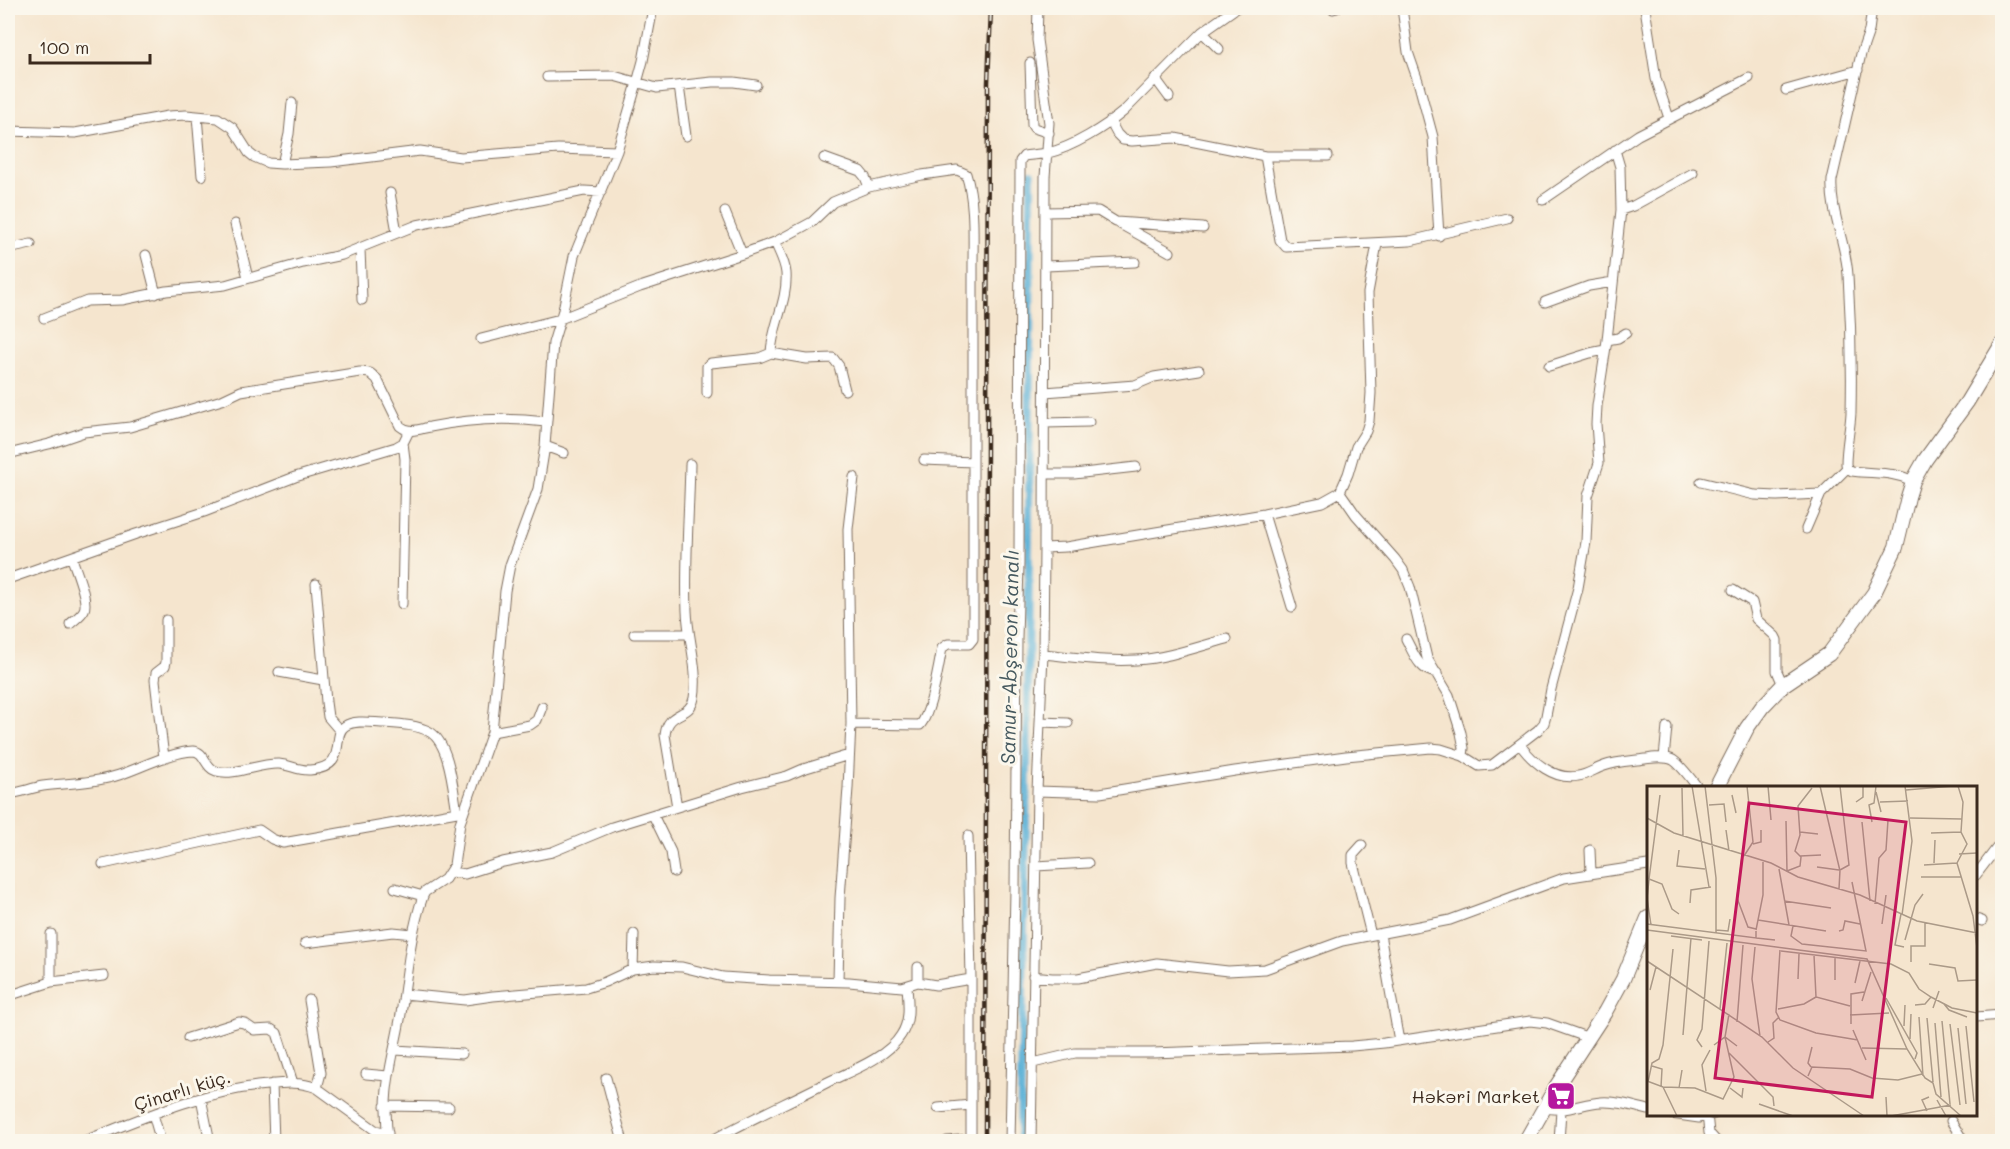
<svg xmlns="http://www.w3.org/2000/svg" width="2010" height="1149" font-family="Mali,sans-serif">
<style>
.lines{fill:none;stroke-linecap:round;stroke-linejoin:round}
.canal{stroke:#5bb1d7;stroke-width:8}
.street-casing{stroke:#7c6b5c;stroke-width:11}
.secondary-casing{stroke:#7c6b5c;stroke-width:16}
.street{stroke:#fff;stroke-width:9}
.secondary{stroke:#fff;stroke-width:14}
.rail-casing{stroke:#3b2a1e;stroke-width:4.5}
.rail{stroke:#fbf7ec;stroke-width:2;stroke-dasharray:7;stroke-linecap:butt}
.labels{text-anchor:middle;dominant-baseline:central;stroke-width:6;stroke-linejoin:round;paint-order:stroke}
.street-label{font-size:18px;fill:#3b2a1e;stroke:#fbf7ec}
.poi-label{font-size:18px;fill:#3b2a1e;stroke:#fbf7ec;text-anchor:end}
.water-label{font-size:20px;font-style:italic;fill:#46595f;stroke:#fbf7ec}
.inset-road{fill:none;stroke:#ab9a88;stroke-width:1.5}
.view{fill:#c2185b;fill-opacity:0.15;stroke:#c2185b;stroke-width:3}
.inset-edge{fill:none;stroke:#3b2a1e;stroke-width:3}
</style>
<rect width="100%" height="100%" fill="#fbf7ec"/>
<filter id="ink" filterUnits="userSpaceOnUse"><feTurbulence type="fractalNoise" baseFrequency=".0167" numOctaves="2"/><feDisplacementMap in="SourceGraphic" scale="12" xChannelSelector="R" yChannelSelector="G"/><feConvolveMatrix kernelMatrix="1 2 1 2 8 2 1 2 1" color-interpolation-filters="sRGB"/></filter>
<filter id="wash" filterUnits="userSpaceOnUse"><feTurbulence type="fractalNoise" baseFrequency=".008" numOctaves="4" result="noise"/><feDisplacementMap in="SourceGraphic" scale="24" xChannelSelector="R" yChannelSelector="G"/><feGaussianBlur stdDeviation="1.35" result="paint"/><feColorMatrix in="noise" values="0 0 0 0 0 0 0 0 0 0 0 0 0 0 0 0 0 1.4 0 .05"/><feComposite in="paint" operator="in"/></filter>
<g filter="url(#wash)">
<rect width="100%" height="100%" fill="#f5e5ce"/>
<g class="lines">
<!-- canal -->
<path class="canal" d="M1020,1142L1028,716L1031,174"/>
</g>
</g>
<g filter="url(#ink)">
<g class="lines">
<!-- street casing -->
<g class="street-casing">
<path id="street" d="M1402,8L1408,52L1418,81L1433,137L1439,236
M1645,8L1656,79L1669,118
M1872,8L1869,31L1861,54L1832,180C1830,212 1846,243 1848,275C1851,321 1852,367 1851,413C1850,430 1846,447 1846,464L1847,468L1852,471C1874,474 1893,471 1913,481
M1333,9L1337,8
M1202,32L1219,49
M1030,63L1032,125L1034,128L1049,133
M547,77L614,76L657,88L712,82H734L756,85
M1155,78L1169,97
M679,86L686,136
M1786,90L1858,70
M197,116L202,176
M1110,121L1117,134L1123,140L1132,141L1175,138L1265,156H1328
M8,131L75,133L168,116L186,115L218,118L233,128L249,153L254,157L268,163L282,164L331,162L420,151L461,157L558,149L617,151
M1265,156L1280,240L1286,247L1410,241L1507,218
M824,158L860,171L865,177L869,187
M282,164L289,134L292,103
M390,193L397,232
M1543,200L1638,135L1749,78
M1621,210L1633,206L1693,173
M725,212L742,254
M1045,212L1098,211L1116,222L1203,228
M235,224L248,278
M1120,224L1170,252
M775,242C779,252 785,262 786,273C788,301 772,326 771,353L807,359L833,358L839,366L845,390
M8,249L31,244
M360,249L362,300
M146,255L156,294
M1046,266L1135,262
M1545,302L1589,286L1613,282
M44,318L87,301L122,300L166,291L225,285L303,263L342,255L417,225L584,191L601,192
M481,339L560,319L640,287L742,254L775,242L812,222L833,202L869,187L922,175L957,170L966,174C975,202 973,237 973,267V639L969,644H948L942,648C939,665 931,714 920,725L851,724
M1607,340L1618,338L1626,333
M1549,366L1590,353L1605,350
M1045,392L1135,385L1154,377L1199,370
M707,393V366L711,363L759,358L771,353
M1045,423L1089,422
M545,446L564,453
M8,454L49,444L84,432L130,427L222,400L241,391L360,372L370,373L377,379L400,426C410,434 419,429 430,427C468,419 508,417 546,422
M924,460L973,462
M1045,474H1074L1136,467
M1701,482L1755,495L1777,496L1821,494L1847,468
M1340,492L1356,515L1395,559L1403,570L1410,587L1427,658L1449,695L1461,733L1464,748L1463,756
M1264,514L1292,607
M1806,529L1821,494
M1044,548L1066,547L1264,514L1322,502L1340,492L1348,474L1356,447L1366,431L1369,421L1371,393L1368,293L1377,244
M8,579L136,534L204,512L295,477L396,447L403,443L409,431
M316,584L326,702L328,717L340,731
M1733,590L1752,602L1756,619L1775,636L1777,640V671L1783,685
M402,604L405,459L403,443
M70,624C74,620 81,616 84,610C89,600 75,569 72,558
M634,634H689
M1406,639C1414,654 1419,671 1437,673
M1043,654C1073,657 1105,662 1136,660C1167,658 1197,647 1227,639
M279,672L323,680
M1040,722L1068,723
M492,732L530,725L537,720L542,707
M1520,745C1533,762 1555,781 1578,776C1587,775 1595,769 1604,766C1617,761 1632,761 1645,759C1654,758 1665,756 1673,760C1682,766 1691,779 1698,788
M164,758L155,680L156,673L165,666L166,662V620
M1664,758L1667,727
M1037,791L1100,793L1235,771L1346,756L1431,748L1441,749L1463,756L1479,766L1492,765L1538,730L1544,723L1546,716L1551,689L1578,588L1586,542L1588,496L1599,463L1596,424L1597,406L1607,340L1621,210L1620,167L1615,150
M8,794C20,793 31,788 43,786C69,783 94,783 119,775C140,768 171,752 193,751C205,751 205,768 216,771C236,776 258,763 279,764C290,765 299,771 310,770C350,767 330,736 345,726C355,719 374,723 385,723C399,724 418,725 430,732C450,744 453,790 457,812L463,814
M677,807L665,735C668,709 690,719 694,698C699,669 688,640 687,611C685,563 689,513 690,464
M653,815L671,852L674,872
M968,836L971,979
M1362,845L1353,855V863L1371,935
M1590,850L1591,872
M103,864L259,830L272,839L283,843L457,812
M1036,866L1088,863
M451,872L465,874L503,862L552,852L612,827L742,787L787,776L803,769L849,755
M1976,875L2002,841
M395,888L423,896
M1976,919L1982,921
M51,934V982
M1380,934L1399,1041
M305,943L393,932L413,934
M633,969L634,934
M1033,976L1052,978H1078L1157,963L1228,971L1265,969L1342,941L1450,920L1564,878L1648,865
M838,981L840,898L848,788L851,724L848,529L854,477
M918,982L936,985L971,979V1142
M404,994L465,1000L493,996L586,988L605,982L633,969L654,966L682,967L723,977L769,980L849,982L902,987L918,982V967
M8,996L51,982L104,976
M309,1000L321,1073L317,1088
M1976,1017L2002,1015
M188,1038L239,1022L244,1023L254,1030L271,1029L277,1033L293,1083
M395,1050L462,1054
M1033,1063L1075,1053H1152L1352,1046L1384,1043L1530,1021L1547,1023L1589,1038
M366,1074L388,1076
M606,1078L623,1142
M272,1084L274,1142
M201,1098L210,1142
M385,1106L449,1107
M1544,1107C1562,1114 1582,1103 1601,1102C1617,1101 1633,1106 1648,1110
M938,1108L971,1105
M153,1114L161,1142
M1671,1114L1699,1118L1714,1114
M1707,1114L1709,1133L1717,1142
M1951,1121L1964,1142
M947,1141L971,1139
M82,1142C142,1118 202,1091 267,1085C284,1083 300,1081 317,1088L375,1130L388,1133
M389,1142C380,1093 393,1061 401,1014C407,975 410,934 423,896L425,892L445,879L454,865L460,823L492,732L505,591L510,565L538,489L545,446L553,343L563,310L574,256L617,151L637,83L643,61L653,8
M709,1142C748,1120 789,1102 828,1082C851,1071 888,1057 901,1035C911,1020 908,1003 907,986
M1010,1142L1015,890L1017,639L1019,564L1020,161L1024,156C1032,155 1041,154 1048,153C1073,147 1105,127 1124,111L1202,32L1236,8
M1031,1142L1037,791L1043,654L1044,548L1045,177L1049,123L1037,40L1038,8
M1559,1142L1561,1110"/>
</g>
<!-- secondary casing -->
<g class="secondary-casing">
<path id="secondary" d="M1716,788L1747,728L1762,707L1783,685L1829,654L1874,593L1896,547L1908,497L1913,481L1925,460L1967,402L2002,344
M1525,1142L1556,1087L1605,1012L1623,979L1648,918"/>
</g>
<!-- street -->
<use href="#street" class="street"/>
<!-- secondary -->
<use href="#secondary" class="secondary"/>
<!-- rail casing -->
<g class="rail-casing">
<path id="rail" d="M985,1142L988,83L991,8"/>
</g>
<!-- rail -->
<use href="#rail" class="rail"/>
</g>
</g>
<!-- icons -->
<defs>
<g id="supermarket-square" transform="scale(1.5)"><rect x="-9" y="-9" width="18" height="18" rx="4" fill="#b5179e" stroke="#fbf7ec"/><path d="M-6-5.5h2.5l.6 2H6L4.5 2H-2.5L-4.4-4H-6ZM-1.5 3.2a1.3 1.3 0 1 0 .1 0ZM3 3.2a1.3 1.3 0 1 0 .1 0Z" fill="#fff"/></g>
</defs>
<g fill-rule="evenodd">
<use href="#supermarket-square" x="1561" y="1096"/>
</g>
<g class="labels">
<!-- street labels -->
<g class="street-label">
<text transform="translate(182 1090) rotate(-17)">Çinarlı küç.</text>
</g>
<!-- poi labels -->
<g class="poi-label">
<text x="1540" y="1096">Həkəri Market</text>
</g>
<!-- water labels -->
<g class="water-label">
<text transform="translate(1009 657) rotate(-89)">Samur-Abşeron kanalı</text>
</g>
</g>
<!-- overview -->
<g transform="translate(1647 786)">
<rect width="330" height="330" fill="#f5e5ce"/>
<path class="inset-road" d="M45,0L62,101M58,0L69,92V147M121,0L124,34M173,0L193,85M311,0L316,16L314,46L320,58L310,77L326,130L330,162M35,2L36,50M259,4L306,0M229,6L234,26M13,9L2,93L15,98L25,123L32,128M85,9L89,27M209,16L216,11V0M233,16L261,15M62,19L77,18L79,36M0,32L27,47L124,77L151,91L213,109L270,135L330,147M263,32L315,33M139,35L140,85M215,36L223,115M225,36L222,19L227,17L229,0M79,44L82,65M153,46L171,48M284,47L314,46M106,58L114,56V44M32,64L30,80L58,83M312,68L330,67M95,70L90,112L101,141L109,143M97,70L106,56L100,0M153,70L174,69M287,77L288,54M277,79L310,77M170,81L192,84M132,83L142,139M140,85L153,80L154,71L148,65L153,49L151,20L165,2M274,91H314M2,94L0,112L4,139M192,103L193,84L202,79L193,0M137,115L184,122M43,117L44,104L64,101M228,118L232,72L239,64L241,34M254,128L248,159L257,161M255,129L265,55L258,0M111,134L179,145M0,138L109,152V145M235,138L239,109M146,140L144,150L155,158L219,165L205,96M0,144L220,173L260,263L278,292L286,297L289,308L314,330M69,144L81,145L83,133M109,144L116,109V74M192,145L196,144L198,135L213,138M24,150L55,154M109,152L128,154M258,154L268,119L276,108M108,161L105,193L113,250M133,164L129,226L133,234L169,247L211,254M134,165L244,178L262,187L272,203L284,211L305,222L330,227M167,169L169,211L203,220M188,172V194M0,175L115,251L146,282L217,330M264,176V160H278V137M282,178L308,182L311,195L330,194M151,193L152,168M208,197L213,175M3,204L9,181M239,212L270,267L268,273M215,215L224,186M297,218L302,224L320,231M268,219L278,218L284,211M286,222L292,205M73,223L80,157M131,223L157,218L169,211M203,229L242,227M272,231L276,290M280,232L286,296M295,235L303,318M90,236L96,159M288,237L294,311M204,238V208L217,206M303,238L313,319M257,240L258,219M319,240L327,316M311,242L319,318M206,244L219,274M36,249L44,152M263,253L264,228M121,256L127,252L126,237L132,231M67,259L78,251L90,260M55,261L50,254L55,243L62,155M215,262L260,263M82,267L126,311L127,320M5,280L15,283L14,301M164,281L161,277L165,261M161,290L165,281L203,283L225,292L251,294L275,288M0,295L16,301L48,302L76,313L87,291L78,251L82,228M1,296L5,277L12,273L16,259L26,163M16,301L30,330M32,302L35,284M83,302L95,311L96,302M59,305L55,279L63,264M239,311L240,330M290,314L299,330M112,318L146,330M280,325L275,314L282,311M244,330L304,319"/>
<path class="view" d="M102,17L259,36L225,311L68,292Z"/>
<rect width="330" height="330" class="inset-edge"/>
</g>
<!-- margin -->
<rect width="2010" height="1149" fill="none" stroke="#fbf7ec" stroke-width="30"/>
<!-- scale -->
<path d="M30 54v9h120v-9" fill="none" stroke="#3b2a1e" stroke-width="3"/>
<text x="39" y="54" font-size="18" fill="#3b2a1e" stroke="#fbf7ec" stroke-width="4.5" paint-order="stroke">100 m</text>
</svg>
